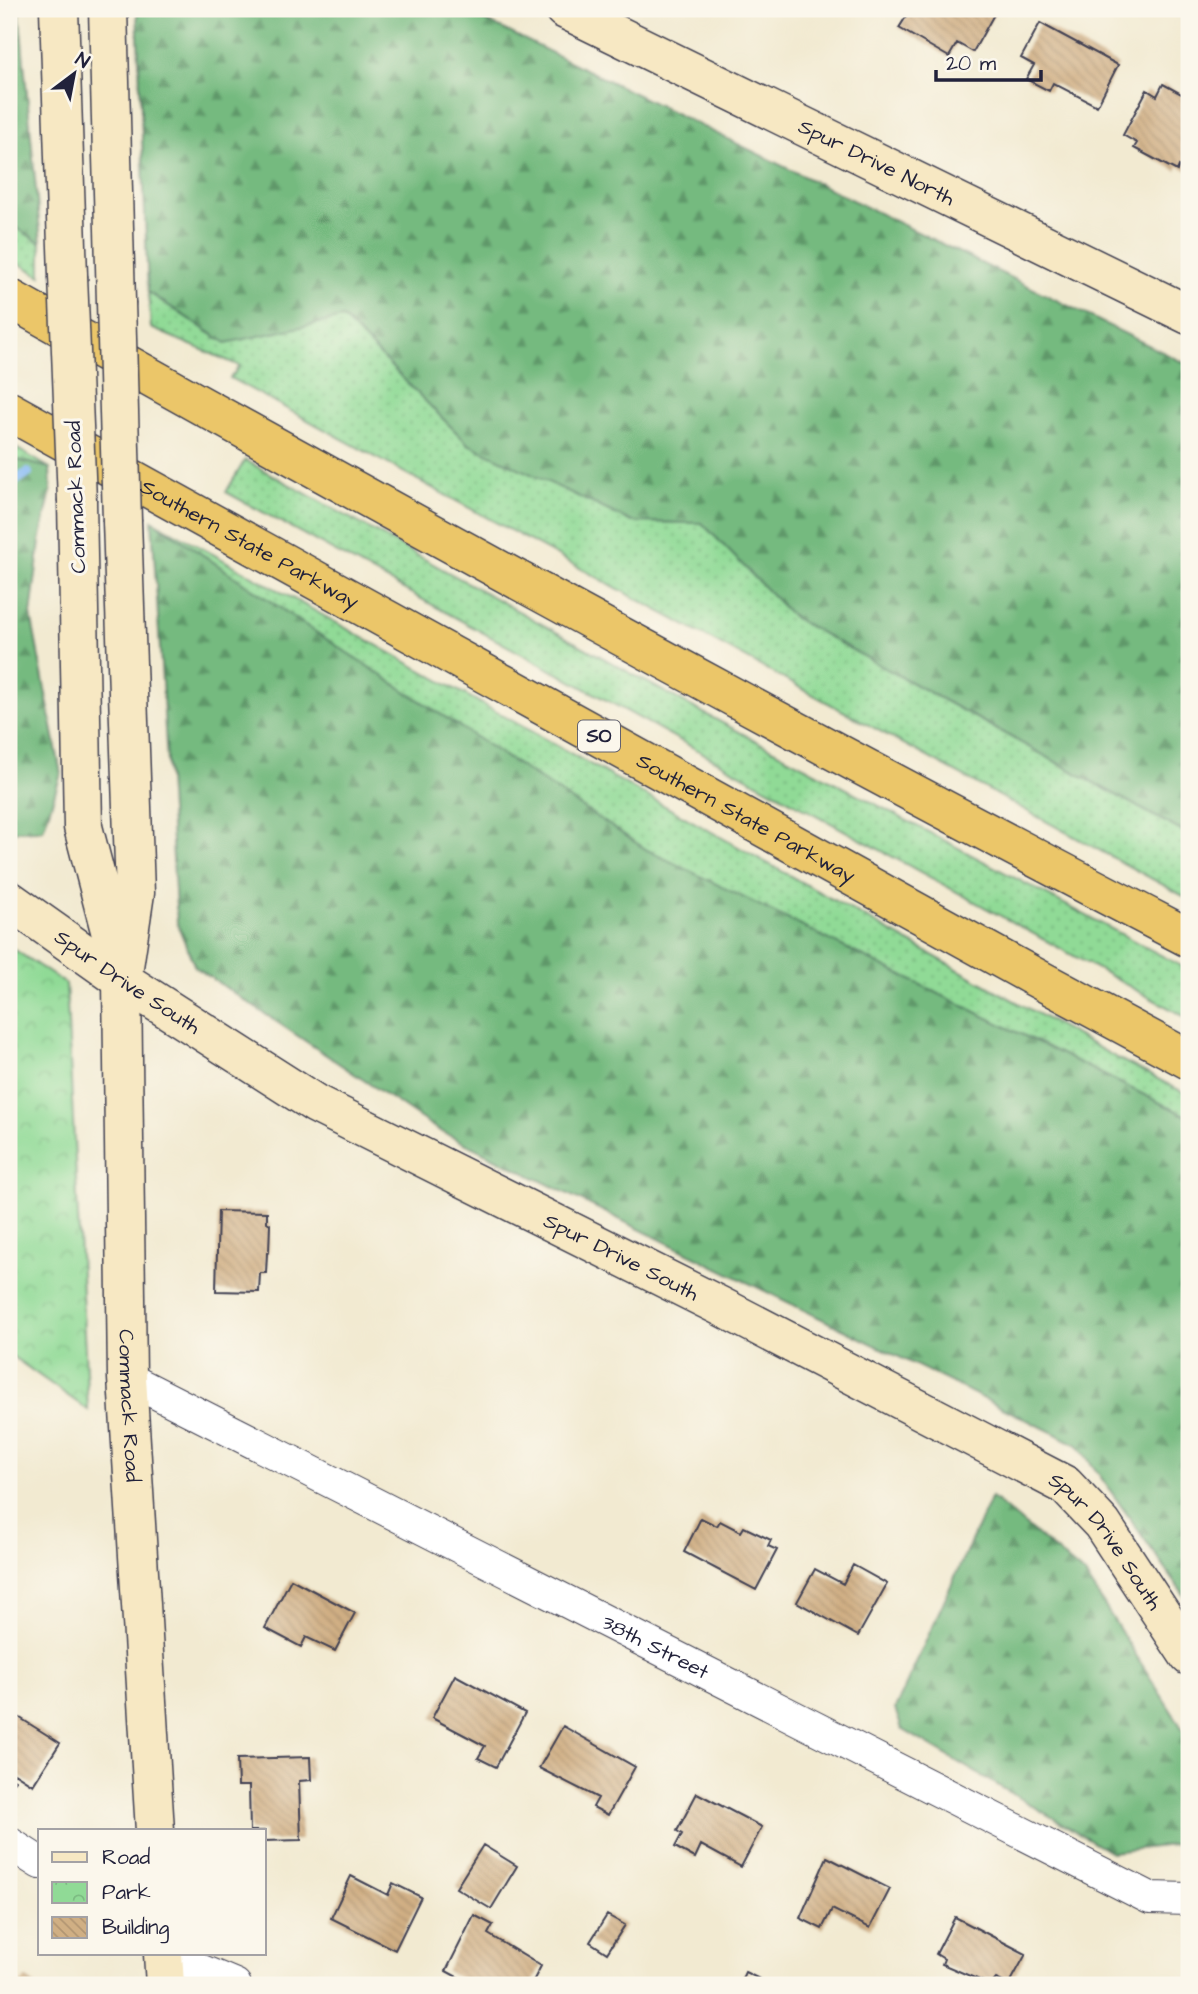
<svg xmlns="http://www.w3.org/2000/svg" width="1198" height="1994" font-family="'Architects Daughter',sans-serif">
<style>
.grass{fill:url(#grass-dots);stroke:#597e68;stroke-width:2}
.forest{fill:url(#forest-firs);stroke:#4b6e5d;stroke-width:2}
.park{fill:url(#park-crowns);stroke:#597e68;stroke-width:2}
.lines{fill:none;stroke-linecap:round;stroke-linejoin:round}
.stream{stroke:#88bbf5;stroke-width:10}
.building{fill:url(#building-back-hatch)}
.street-casing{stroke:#414052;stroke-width:34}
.secondary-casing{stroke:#414052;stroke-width:41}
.highway-casing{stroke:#414052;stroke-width:41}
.street{stroke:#fff;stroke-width:32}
.secondary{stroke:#f7e8c3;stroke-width:38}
.highway{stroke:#ebc669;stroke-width:38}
.secondary-bridge-casing{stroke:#414052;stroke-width:41;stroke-linecap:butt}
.secondary-bridge{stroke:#f7e8c3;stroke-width:38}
.labels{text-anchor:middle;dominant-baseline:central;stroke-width:6;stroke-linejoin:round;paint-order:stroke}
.shield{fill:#fbf7ec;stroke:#636270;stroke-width:2}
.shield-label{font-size:19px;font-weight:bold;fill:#22223b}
.street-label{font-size:21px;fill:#22223b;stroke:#fbf7ec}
</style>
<defs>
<pattern id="grass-dots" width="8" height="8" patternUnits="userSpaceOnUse" patternTransform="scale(1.75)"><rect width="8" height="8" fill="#90da96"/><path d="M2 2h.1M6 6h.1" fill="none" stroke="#7cbb82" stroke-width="1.8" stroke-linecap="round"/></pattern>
<pattern id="forest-firs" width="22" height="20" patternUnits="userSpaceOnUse" patternTransform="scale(1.75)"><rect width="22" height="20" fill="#74ba7f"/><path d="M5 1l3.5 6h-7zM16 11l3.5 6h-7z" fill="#5f9769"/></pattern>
<pattern id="park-crowns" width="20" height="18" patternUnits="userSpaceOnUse" patternTransform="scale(1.75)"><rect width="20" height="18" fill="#90da96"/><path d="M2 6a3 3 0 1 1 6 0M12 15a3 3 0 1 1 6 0" fill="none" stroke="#7cbb82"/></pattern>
<pattern id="building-back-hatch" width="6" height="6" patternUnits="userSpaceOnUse" patternTransform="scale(1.75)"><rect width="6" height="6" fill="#d0af84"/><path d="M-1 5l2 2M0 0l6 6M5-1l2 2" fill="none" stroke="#b29673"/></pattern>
</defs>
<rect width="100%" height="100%" fill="#fbf7ec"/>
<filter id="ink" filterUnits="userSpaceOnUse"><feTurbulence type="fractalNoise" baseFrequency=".0143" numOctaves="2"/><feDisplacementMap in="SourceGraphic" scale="14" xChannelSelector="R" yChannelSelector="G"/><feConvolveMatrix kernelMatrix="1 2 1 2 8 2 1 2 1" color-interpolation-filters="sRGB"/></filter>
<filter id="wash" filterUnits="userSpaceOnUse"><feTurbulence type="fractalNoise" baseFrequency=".00686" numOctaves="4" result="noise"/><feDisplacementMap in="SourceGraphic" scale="28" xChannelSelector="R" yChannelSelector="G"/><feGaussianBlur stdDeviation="1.57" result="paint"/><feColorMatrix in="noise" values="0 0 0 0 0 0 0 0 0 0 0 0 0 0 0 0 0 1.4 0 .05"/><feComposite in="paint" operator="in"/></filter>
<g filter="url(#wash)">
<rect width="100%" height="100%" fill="#f2ead1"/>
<!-- grass -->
<path class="grass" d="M9,223L41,243V276L9,258Z
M148,292L220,340L343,318L468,444L632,522L702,523L794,618L1189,835V899L230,378L240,366L151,328Z
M9,444L50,468L9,458Z
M245,460L681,701L1189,970V1019L226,492Z
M152,520L1115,1057L1189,1095V1117L647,850L308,627Z"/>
<!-- forest -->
<path class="forest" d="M9,9H19L41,243L9,223Z
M137,9H462L1189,365V835L794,618L702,523L632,522L468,444L343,318L226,343L148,292Z
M9,458L50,468L51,490L40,541L31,615L61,774L43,830L9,831Z
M152,520L308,627L647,850L1189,1117V1602L1078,1445L438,1130L195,967L177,923Z
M991,1497L1085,1575L1189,1739V1843L1111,1852L902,1729L895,1709Z"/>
<!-- park -->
<path class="park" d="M9,946L66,984L88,1410L9,1354Z"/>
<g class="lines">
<!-- stream -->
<path class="stream" d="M9,484L28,473"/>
</g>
<g id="blocks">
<!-- building -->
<path class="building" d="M896,9H997L973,52L957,43L949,57L899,28L907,15Z
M1040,23L1118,65L1097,106L1053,83L1049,91L1026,79L1034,65L1021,58Z
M1163,84L1189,98V172L1179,166L1177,171L1134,148L1137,143L1123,135L1147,90L1157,96Z
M218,1211L267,1212V1222L270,1224L269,1252L267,1253L266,1273H260L259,1292L216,1291Z
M701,1518L717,1526L720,1521L741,1532L744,1527L771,1540L768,1546L777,1550L756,1590L684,1552Z
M853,1565L887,1584L858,1636L797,1602L815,1569L843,1584Z
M291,1579L355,1613L335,1651L306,1637L301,1647L265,1628Z
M455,1675L525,1713L496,1767L478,1758L485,1746L432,1718Z
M9,1711L60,1743L33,1785L14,1773L11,1778L15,1780L11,1785L9,1783Z
M563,1726L635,1767L608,1815L593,1807L598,1798L539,1768Z
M310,1757L311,1780L299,1781L301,1840L264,1841V1831H250L249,1786H238L237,1759Z
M697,1793L762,1827L741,1867L701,1845L695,1858L675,1847L682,1834L677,1831Z
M483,1845L517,1866L491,1909L456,1888Z
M827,1857L890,1889L870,1928L832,1909L822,1929L800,1918Z
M351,1876L388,1895L393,1883L421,1897L395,1950L331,1918Z
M474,1915L493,1925L488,1934L541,1966L531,1985H462L459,1983L461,1979L446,1971Z
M607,1915L625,1925L607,1953L590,1942Z
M955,1917L1026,1954L1009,1985L996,1979L991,1985L942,1964L944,1959L936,1954Z
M745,1972L772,1985H739Z
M25,1978L36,1985H20Z"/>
</g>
</g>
<g filter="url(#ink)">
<use href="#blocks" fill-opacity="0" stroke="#414052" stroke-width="2"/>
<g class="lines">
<!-- street casing -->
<g class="street-casing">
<g id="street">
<path id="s1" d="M127,1378L1150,1898L1189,1899"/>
<path d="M9,1843L40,1863"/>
<path d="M182,1954L197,1969L235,1985"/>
</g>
</g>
<!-- secondary casing -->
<g class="secondary-casing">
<g id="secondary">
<path d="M59,9L68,276"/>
<path d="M108,9L116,302"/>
<path id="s2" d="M564,9L1189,315"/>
<path d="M77,501L83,827L118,961"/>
<path id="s3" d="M122,521L135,893L122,980L127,1378L155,1831"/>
<path id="s4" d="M9,900L122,980L316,1104L720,1306L1065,1485L1102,1524L1189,1656"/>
<path d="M163,1954L165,1985"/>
</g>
</g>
<!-- highway casing -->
<g class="highway-casing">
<g id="highway">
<path d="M9,298C399,517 792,732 1189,938"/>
<path id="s5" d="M9,411L1029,974L1189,1060"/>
</g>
</g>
<!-- street -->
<use href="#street" class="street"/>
<!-- secondary -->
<use href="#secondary" class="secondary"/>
<!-- highway -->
<use href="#highway" class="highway"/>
<!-- secondary-bridge casing -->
<g class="secondary-bridge-casing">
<path id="secondary-bridge" d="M68,276L77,501
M116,302L122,521"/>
</g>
<!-- secondary-bridge -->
<use href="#secondary-bridge" class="secondary-bridge"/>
</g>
</g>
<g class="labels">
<!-- shield labels -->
<rect class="shield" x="578" y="720.5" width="42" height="31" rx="5"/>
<g class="shield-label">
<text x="599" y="736">SO</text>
</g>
<!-- street labels -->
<g class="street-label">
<text stroke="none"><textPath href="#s2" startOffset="348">Spur Drive North</textPath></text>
<text transform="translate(76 497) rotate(-92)">Commack Road</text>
<text stroke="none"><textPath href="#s5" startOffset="275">Southern State Parkway</textPath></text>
<text stroke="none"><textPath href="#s5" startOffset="842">Southern State Parkway</textPath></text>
<text stroke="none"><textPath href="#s4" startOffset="144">Spur Drive South</textPath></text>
<text stroke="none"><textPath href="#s4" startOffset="710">Spur Drive South</textPath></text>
<text stroke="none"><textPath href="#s3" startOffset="886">Commack Road</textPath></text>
<text stroke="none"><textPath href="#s4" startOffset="1278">Spur Drive South</textPath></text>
<text stroke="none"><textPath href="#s1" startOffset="593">38th Street</textPath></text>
</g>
</g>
<!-- margin -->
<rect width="1198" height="1994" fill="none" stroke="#fbf7ec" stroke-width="35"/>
<!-- legend -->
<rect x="38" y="1829" width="228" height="126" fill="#fbf7ec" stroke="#a4a2a5" stroke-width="2"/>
<rect x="52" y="1852" width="35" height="10" fill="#f7e8c3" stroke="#a4a2a5" stroke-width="2"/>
<text x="102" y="1864" font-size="21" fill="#22223b">Road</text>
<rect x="52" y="1882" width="35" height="21" fill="url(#park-crowns)" stroke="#a4a2a5" stroke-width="2"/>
<text x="102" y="1899" font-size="21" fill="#22223b">Park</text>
<rect x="52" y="1917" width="35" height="21" fill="url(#building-back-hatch)" stroke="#a4a2a5" stroke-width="2"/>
<text x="102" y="1934" font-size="21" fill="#22223b">Building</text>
<!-- north arrow -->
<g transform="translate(74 74) rotate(32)" stroke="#fbf7ec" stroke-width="5" paint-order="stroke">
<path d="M0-5L12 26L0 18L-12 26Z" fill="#22223b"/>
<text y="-10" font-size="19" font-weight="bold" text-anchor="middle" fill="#22223b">N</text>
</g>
<!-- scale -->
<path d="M936 70v10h105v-10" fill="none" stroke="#22223b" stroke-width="3.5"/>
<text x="946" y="70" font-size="21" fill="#22223b" stroke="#fbf7ec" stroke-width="5" paint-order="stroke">20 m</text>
</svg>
